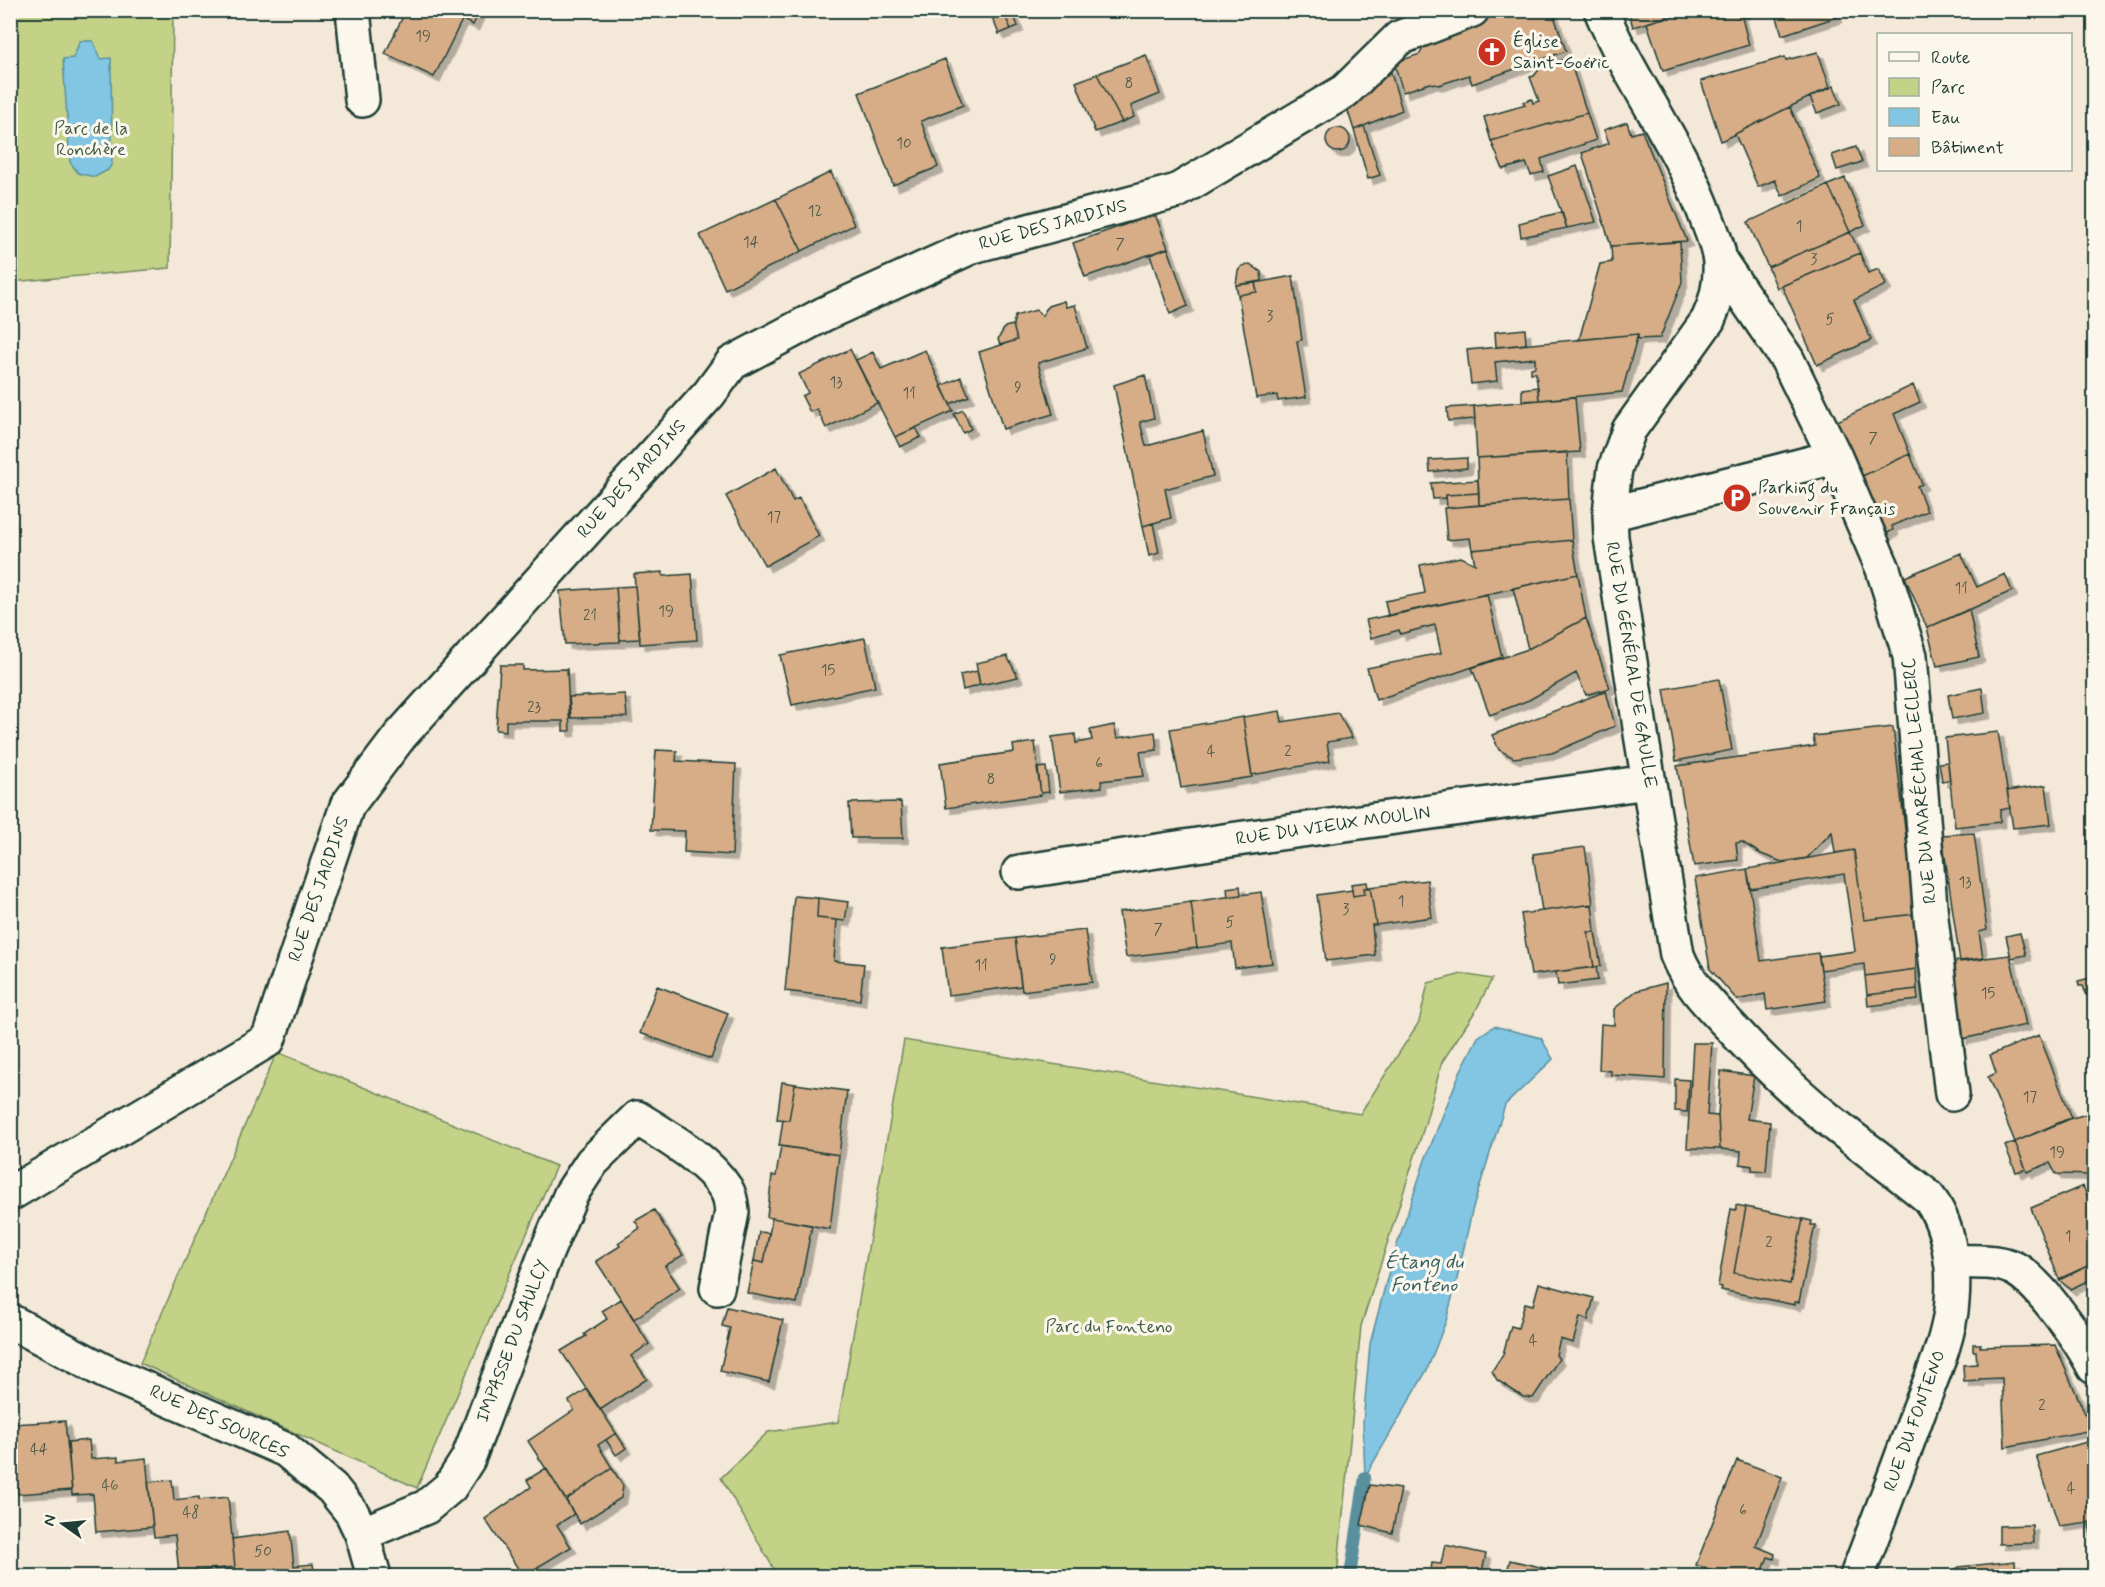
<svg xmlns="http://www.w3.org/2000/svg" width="2105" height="1587" font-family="Mynerve,sans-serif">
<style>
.green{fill:#c3d287;stroke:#71885e;stroke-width:1.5}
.water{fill:#82c6e3;stroke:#5a8f9d;stroke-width:1.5}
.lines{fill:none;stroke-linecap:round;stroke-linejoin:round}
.stream{stroke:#5a8f9d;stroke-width:12}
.building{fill:#d6ad87;stroke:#1f3d34;stroke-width:1.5;filter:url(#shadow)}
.minor-casing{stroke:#1f3d34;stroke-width:38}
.minor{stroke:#fbf7ec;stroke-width:33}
.labels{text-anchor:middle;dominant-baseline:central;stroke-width:6;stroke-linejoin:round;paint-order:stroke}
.number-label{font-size:15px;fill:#4d5949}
.poi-label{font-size:18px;fill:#1f3d34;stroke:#fbf7ec;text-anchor:start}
.park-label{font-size:18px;fill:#405b45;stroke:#fbf7ec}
.street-label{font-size:18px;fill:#1f3d34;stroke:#fbf7ec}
.water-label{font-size:20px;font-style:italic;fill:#385f60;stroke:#fbf7ec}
</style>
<defs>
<filter id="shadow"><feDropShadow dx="5.5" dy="5.5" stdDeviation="0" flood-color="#0004"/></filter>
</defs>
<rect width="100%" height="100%" fill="#f4e8d8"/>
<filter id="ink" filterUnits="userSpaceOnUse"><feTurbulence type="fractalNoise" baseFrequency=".0167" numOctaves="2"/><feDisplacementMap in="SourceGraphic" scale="12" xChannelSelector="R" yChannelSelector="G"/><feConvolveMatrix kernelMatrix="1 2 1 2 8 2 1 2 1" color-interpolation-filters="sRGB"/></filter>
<g filter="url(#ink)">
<!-- green -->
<path class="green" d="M11,11H173L170,268L11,282Z
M1462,974L1492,979L1476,1010L1442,1062L1425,1124L1361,1326L1337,1576H778L721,1478L768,1432L838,1422L904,1040L1360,1114L1419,1022L1428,983Z
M277,1052L556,1166L417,1488L140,1363Z"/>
<!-- water -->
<path class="water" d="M80,41H93L100,59L111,58L112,164L108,170L95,177L78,173L70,162L63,59L73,58Z
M1494,1026L1541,1038L1553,1059L1505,1105L1472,1211L1457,1279L1446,1321L1427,1370L1365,1477L1363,1423L1370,1344L1391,1263L1425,1160L1460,1072L1478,1037Z"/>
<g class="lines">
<!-- stream -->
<path class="stream" d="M1350,1576L1365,1477"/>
</g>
<!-- building -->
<path class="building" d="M406,10H442L462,20L434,77L385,54Z
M442,10H480L473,25Z
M989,10H1012L1013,13L1005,16L1011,29L999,34Z
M1501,10H1552L1566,51L1472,84L1469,75L1439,85L1430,83L1403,92L1394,63L1420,54L1424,46L1455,35L1452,28Z
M1628,10H1690L1633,27Z
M1690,10H1750L1741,14L1749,45L1663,71L1647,23Z
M1775,10H1835L1837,17L1782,35Z
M1013,13L1018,26L1011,29L1005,16Z
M1818,52L1830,87L1721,141L1701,81L1785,57L1786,60Z
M1146,55L1160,94L1131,106L1134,117L1122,122L1097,74Z
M1569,58L1587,113L1491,141L1484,117L1525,105L1523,102L1532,99L1533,103L1539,101L1530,77L1534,76L1541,67Z
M945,59L963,105L921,121L938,167L893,185L859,93Z
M1389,66L1402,110L1354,130L1345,102Z
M1097,74L1122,122L1095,132L1076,82Z
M1834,86L1841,104L1817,113L1810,97Z
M1790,107L1820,178L1782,196L1775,180L1758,187L1735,134Z
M1587,113L1596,140L1541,159L1544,172L1531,175L1526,163L1503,169L1491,141Z
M1627,122L1631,134L1642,131L1687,241L1611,246L1582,153L1609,143L1604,130Z
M1364,126L1380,175L1368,179L1354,130Z
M1326 140a12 12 0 1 1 24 0a12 12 0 1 1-24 0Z
M1856,147L1862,162L1837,170L1832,155Z
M1577,166L1596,222L1567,228L1548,176Z
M831,172L854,225L802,251L776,199Z
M1845,178L1865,225L1850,232L1828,185Z
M1828,185L1850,232L1768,267L1748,222Z
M776,199L802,251L725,289L700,235Z
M1562,212L1567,228L1521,237L1519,223Z
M1155,214L1168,248L1085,277L1073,243Z
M1850,232L1860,253L1777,288L1768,267Z
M1680,242L1682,282L1660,338L1638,339V334L1579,340L1600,264L1612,262L1611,246Z
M1168,248L1188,306L1170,314L1150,255Z
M1860,253L1868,273L1879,269L1886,285L1854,300L1871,340L1817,365L1782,286Z
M1250,264L1261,272L1262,281L1236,285L1238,271L1242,266Z
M1293,276L1302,340L1297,341L1306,397L1278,401L1277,395L1256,398L1238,295L1257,292L1255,283Z
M1255,283L1257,292L1238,295L1236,285Z
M1064,301L1066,307L1075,305L1087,348L1038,363L1053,414L1003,429L979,352L1017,340L1013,325L1015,316L1036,310L1042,316L1048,306Z
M1013,325L1017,340L1000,345L998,339L1005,327Z
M1525,329L1526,344L1496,347L1495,332Z
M1638,334L1622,392L1539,400L1536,373H1531V368L1535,367V358L1495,362L1497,381L1471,384L1467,350Z
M850,349L877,403L826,428L817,409L810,412L802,396L808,393L799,374Z
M925,350L953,411L895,437L856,360L873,352L881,369Z
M1145,375L1154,418L1140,422L1146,446L1203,431L1213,476L1165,489L1171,518L1143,526L1114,385Z
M961,377L969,396L950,404L941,386Z
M1913,385L1920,402L1894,414L1910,454L1860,477L1833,423Z
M1538,387L1539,400L1522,401V389Z
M1575,397L1580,452L1477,458L1474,406Z
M1474,406L1475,419L1448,421L1447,408Z
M963,410L971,429L963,433L954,414Z
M916,428L921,437L900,447L895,437Z
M1567,452L1569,499L1479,505L1477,458Z
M1910,454L1922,484L1917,486L1927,511L1892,526L1893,530L1886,534L1860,477Z
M1467,458V468L1430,472L1429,460Z
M776,468L793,501L799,498L819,536L765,566L726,496Z
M1478,480L1479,493L1446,495V498L1433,499L1431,483Z
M1479,493V505L1447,508L1446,495Z
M1569,499L1572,540L1472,550L1470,538L1447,540L1444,508Z
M1153,523L1159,553L1149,556L1143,526Z
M1572,540L1578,574L1388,616L1385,601L1425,593L1420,565L1461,557L1475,564L1472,550Z
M1961,553L1977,587L2005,574L2012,591L1927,628L1905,577Z
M663,572V576L692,574L697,640L640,644L634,574Z
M1578,574L1586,618L1528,649L1513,588Z
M635,586L640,639L620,640L616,587Z
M616,587L620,642L565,644L560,591Z
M1487,594L1502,657L1376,700L1367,668L1441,653L1435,625L1400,634L1399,630L1371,638L1366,620Z
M1969,609L1979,657L1937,666L1927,628Z
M1586,618L1610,688L1586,695L1576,673L1529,700L1490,715L1472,668L1528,649Z
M865,638L875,687L792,705L780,655Z
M1007,656L1018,677L980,685L976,663Z
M500,665H523V670L567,669L570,731H563V721H506V731L496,730Z
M977,671L980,685L963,690L960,675Z
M1719,679L1732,750L1676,761L1664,689Z
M1982,688L1985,713L1952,719L1948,695Z
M1606,691L1615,726L1552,753L1514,758L1499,750L1492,735Z
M625,694L627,717L571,718L569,697Z
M1280,711L1282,722L1338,713L1352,738L1327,742L1330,761L1252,775L1243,717Z
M1243,717L1252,777L1181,788L1170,729Z
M1114,725L1117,738L1155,732L1157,750L1140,752L1144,776L1101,781L1102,787L1060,792L1052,737L1075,734L1076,743L1092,740L1090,730Z
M1893,727L1915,914L1864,920L1854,850L1835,853L1832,832L1807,858L1782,862L1761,854L1742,842L1736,843L1738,860L1694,866L1677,766L1815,746L1813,736Z
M1998,732L2010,808L2000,810V822L1955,827L1945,738Z
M1035,742L1041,795L946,808L940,763L1014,752L1013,745Z
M656,750L677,751L676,761L736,764L732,855L684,852L685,831L651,830Z
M1948,762L1950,780L1942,781L1939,763Z
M1046,767L1049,792L1041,793L1037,768Z
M2046,785L2051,824L2013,828L2007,791Z
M901,802L903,838H851L849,803Z
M1974,833L1987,930L1979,932L1983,959L1960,962L1942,835Z
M1585,847L1593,904L1542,911L1533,854Z
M1854,850L1864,920L1915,914L1916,969L1865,976L1864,964L1821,970L1819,956L1855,951L1844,874L1751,889L1747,869Z
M1747,869L1761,961L1818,953L1826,1001L1767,1010L1765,994L1737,1000L1710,969L1695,878Z
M1427,880L1432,917L1376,925L1370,887Z
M1367,882L1368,888H1364L1365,894L1353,896L1351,884Z
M1240,886L1241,895L1228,897L1227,888Z
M1370,887L1376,925H1372L1375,955L1326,961L1317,895L1352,890L1353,896L1365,894L1364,888Z
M1261,892L1272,963L1235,968L1232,943L1197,948L1191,902Z
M794,896L818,898L817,918L837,920L834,961L864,964L860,1000L785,991Z
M818,898L848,902L845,921L817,918Z
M1191,902L1197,948L1126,957L1119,912Z
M1592,904L1595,932H1588L1594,967L1531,975L1521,914Z
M1085,930L1092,982L1022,991L1015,938Z
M1588,932H1595L1601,966L1594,967Z
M2020,933L2026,955L2011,958L2006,936Z
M1015,938L1021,986L948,995L942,947Z
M2010,955L2026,1025L1962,1039L1952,962Z
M1596,967L1598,980L1558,985L1556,972Z
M1916,969L1917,989L1867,995L1865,976Z
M2094,977V995L2088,997L2083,986H2079L2078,981Z
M1666,983L1665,1079L1611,1075V1071L1599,1070L1601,1024L1614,1025V1009L1636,991Z
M657,986L728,1013L711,1059L640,1033Z
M1917,989L1918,1000L1868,1006L1867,995Z
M2039,1035L2072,1118L2015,1142L1988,1077L1996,1073L1990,1055Z
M1693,1043H1712L1707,1115L1718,1116L1720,1149L1687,1148Z
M1721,1071L1754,1076L1747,1119L1770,1122L1766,1171L1752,1170V1166L1740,1164L1741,1151L1720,1149L1718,1116Z
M1675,1079L1689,1080L1687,1112L1675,1111Z
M782,1082L795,1084L789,1120L777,1119Z
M795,1084L847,1091L839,1155L779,1146L783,1120H789Z
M2094,1112V1175L2056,1174L2050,1163L2027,1172L2015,1142L2065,1120Z
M2015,1142L2026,1169L2016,1172L2005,1146Z
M781,1146L839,1155L830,1229L767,1217L772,1176H776Z
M2083,1186L2094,1212V1263L2059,1279L2031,1208Z
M1736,1205L1746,1207L1734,1273L1790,1284L1803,1219L1812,1221L1811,1225H1815L1799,1302H1795V1305L1721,1290L1722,1287L1718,1286L1731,1209L1736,1210Z
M1746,1207L1803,1219L1790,1284L1734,1273Z
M654,1210L683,1255L665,1266L680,1288L634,1319L596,1261L620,1246L618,1243L640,1228L635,1221Z
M772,1218L812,1225L797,1303L747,1293L754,1261L764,1263Z
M759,1232L769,1233L764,1263L754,1261Z
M2094,1263V1278L2070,1289L2059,1280Z
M1539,1283L1594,1298L1588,1320L1580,1317L1573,1343L1560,1339L1556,1355L1559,1359L1533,1398L1523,1397L1497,1380L1492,1371L1503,1354L1511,1326L1518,1328L1525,1303L1533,1305Z
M621,1299L649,1344L631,1356L647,1379L600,1410L561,1351L586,1336L584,1334L607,1319L602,1311Z
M727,1307L783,1320L769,1382L720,1371L730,1328L722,1326Z
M1973,1344H1981L1980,1347L2055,1345L2092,1430L2005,1447L2002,1378L1979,1379V1381L1964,1382L1963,1365L1977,1364L1976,1351H1973Z
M587,1389L616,1433L598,1445L612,1468L566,1500L528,1441L574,1410L569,1401Z
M10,1421L11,1424L65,1421L72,1490L17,1494L13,1458H10Z
M616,1433L626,1448L616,1455L606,1440Z
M89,1440L91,1459L118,1457V1461L146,1458L153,1527L96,1532L93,1494L72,1495L68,1442Z
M2094,1440V1536H2091L2089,1522L2059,1526L2036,1456Z
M1737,1460L1782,1477L1756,1546L1775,1554L1774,1559L1768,1557L1761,1576H1726L1696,1565Z
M546,1468L574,1514L557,1525L571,1547L523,1576L485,1519L531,1487L527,1480Z
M612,1468L623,1486L621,1498L580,1524L566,1500Z
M172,1480L174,1500L199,1497V1500L228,1497L235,1567L179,1573L175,1535L154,1537L148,1482Z
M1370,1485L1401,1489L1392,1533L1361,1525Z
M2032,1525L2033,1543L1999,1544V1526Z
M290,1531L294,1566L313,1564L315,1576H236L232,1539Z
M1445,1545L1486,1554L1481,1576H1430L1432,1563L1441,1564Z
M1510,1560L1557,1571L1556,1576H1506Z
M2015,1561L2016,1576H1946L1959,1567Z"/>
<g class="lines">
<!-- minor casing -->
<g class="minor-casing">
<path id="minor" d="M353,10L362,100
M1601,10C1631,83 1681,145 1707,219C1712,232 1719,248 1720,263C1721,283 1717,301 1708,320L1629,430L1615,469L1613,484L1610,514L1611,537L1641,734L1677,955C1688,983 1708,1003 1728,1024C1756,1055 1785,1083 1817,1110C1853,1140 1892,1167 1928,1197C1949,1223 1955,1269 1952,1301C1950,1336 1932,1377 1919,1410C1899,1466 1878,1521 1857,1576
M1720,261L1787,359L1835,457L1883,569L1910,656L1931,918L1952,1094
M1610,514L1835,457
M1019,872L1230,840L1648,782
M10,1194L268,1040L347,806L400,736L709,394L732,363L824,314L973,246L1177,191L1345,91L1399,38L1472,10
M1951,1262C1970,1262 1993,1260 2011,1267C2036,1276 2082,1343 2094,1367
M10,1321L104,1371L286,1450L332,1488L352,1513L362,1534L374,1576
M362,1534L426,1507L450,1487L468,1459L544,1258L571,1194L592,1162L637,1118C666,1136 708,1160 726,1189C731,1197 731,1204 732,1212L717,1288"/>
</g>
<!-- minor -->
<use href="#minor" class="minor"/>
</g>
</g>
<!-- icons -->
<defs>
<g id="church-disc" transform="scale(1.5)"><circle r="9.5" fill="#c8321e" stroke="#fbf7ec"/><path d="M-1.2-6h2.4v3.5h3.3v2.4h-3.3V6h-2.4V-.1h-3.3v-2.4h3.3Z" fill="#fff"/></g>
<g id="parking-disc" transform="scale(1.5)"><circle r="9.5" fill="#c8321e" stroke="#fbf7ec"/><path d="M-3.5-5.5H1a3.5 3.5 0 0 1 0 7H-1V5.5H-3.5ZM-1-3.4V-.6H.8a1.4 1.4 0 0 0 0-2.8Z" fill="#fff"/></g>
</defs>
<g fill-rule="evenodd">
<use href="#church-disc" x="1492" y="52"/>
<use href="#parking-disc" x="1737" y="498"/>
</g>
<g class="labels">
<!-- number labels -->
<g class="number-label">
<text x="423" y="37">19</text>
<text x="1129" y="84">8</text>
<text x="904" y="144">10</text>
<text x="815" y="212">12</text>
<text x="1799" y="227">1</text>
<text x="751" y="243">14</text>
<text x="1120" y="245">7</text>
<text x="1814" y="260">3</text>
<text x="1270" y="317">3</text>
<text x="1830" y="320">5</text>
<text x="836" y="383">13</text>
<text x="1018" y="388">9</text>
<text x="909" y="394">11</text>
<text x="1873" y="439">7</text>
<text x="774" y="518">17</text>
<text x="1961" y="589">11</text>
<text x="666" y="612">19</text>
<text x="590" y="616">21</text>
<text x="828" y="671">15</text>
<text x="534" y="708">23</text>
<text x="1211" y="752">4</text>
<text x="1288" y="752">2</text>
<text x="1099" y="764">6</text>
<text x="991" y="780">8</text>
<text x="1965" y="883">13</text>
<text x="1401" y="902">1</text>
<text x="1346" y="910">3</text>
<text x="1230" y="923">5</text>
<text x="1158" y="930">7</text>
<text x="1053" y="960">9</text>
<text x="981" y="966">11</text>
<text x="1988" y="994">15</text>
<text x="2030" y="1098">17</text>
<text x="2057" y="1153">19</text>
<text x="2068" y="1237">1</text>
<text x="1769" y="1243">2</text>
<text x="1533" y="1341">4</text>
<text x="2042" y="1406">2</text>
<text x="39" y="1450">44</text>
<text x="110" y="1486">46</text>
<text x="2071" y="1489">4</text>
<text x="1743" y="1511">6</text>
<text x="191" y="1513">48</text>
<text x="263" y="1552">50</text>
</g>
<!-- poi labels -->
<g class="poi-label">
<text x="1513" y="42">Église<tspan x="1513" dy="21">Saint-Goëric</tspan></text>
<text x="1758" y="488">Parking du<tspan x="1758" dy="21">Souvenir Français</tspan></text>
</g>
<!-- park labels -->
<g class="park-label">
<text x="91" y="129">Parc de la<tspan x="91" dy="21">Ronchère</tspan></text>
<text x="1109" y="1327">Parc du Fonteno</text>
</g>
<!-- street labels -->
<g class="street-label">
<text transform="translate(1053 225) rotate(-15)">RUE DES JARDINS</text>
<text transform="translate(632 479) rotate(-48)">RUE DES JARDINS</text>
<text transform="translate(1631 665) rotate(81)">RUE DU GÉNÉRAL DE GAULLE</text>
<text transform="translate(1920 781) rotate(-95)">RUE DU MARÉCHAL LECLERC</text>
<text transform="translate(1333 826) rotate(-8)">RUE DU VIEUX MOULIN</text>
<text transform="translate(319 889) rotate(-71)">RUE DES JARDINS</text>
<text transform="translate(513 1341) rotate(-69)">IMPASSE DU SAULCY</text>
<text transform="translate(1915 1421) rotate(-70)">RUE DU FONTENO</text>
<text transform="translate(219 1422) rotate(25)">RUE DES SOURCES</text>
</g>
<!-- water labels -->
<g class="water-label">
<text x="1424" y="1262">Étang du<tspan x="1424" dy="23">Fonteno</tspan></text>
</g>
</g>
<!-- margin -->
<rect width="2105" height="1587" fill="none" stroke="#fbf7ec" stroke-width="36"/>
<rect x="18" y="18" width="2069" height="1551" fill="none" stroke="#1f3d34" stroke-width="2" filter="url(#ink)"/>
<!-- legend -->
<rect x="1877" y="33" width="195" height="138" fill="#fbf7ec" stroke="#a3ada2" stroke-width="1.5"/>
<rect x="1889" y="52" width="30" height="9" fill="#fbf7ec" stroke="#a3ada2" stroke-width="1.5"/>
<text x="1931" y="63" font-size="18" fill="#1f3d34">Route</text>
<rect x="1889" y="78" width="30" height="18" fill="#c3d287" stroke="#a3ada2" stroke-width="1.5"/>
<text x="1931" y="93" font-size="18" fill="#1f3d34">Parc</text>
<rect x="1889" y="108" width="30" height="18" fill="#82c6e3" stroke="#a3ada2" stroke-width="1.5"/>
<text x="1931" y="123" font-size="18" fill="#1f3d34">Eau</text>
<rect x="1889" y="138" width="30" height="18" fill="#d6ad87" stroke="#a3ada2" stroke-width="1.5"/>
<text x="1931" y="153" font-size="18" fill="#1f3d34">Bâtiment</text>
<!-- north arrow -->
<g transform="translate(63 1524) rotate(285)" stroke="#fbf7ec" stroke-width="4.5" paint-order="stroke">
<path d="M0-4.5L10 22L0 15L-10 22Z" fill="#1f3d34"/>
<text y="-9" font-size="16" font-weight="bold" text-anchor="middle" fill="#1f3d34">N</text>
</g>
</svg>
